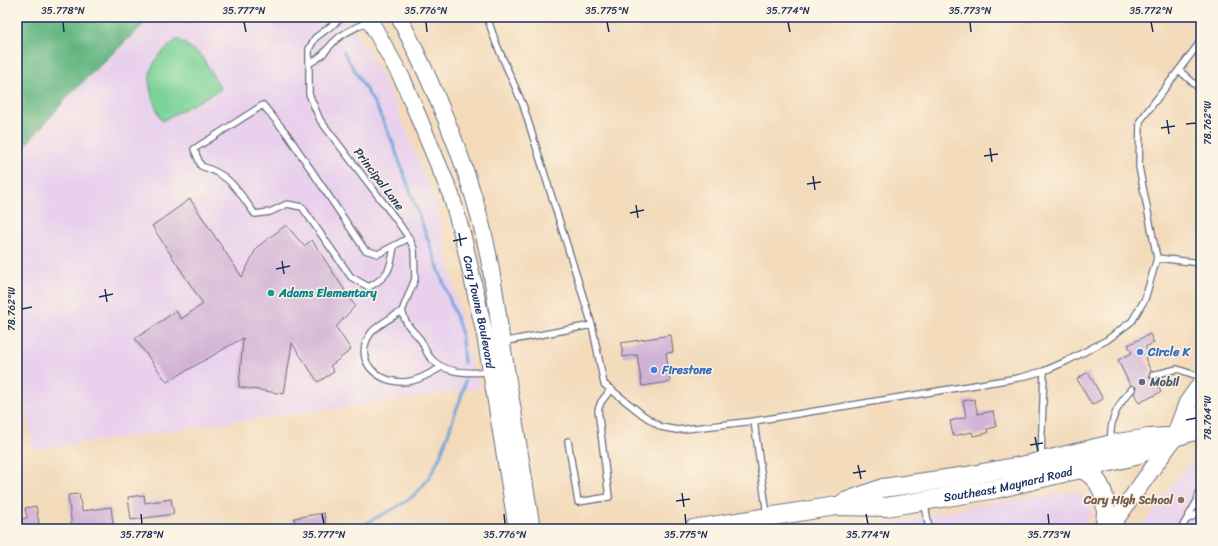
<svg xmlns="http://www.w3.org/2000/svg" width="1218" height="546" font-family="Sriracha,sans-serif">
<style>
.built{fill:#e9d1ed}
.green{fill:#7bd399;stroke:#4b817c}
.forest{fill:#64b581;stroke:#407270}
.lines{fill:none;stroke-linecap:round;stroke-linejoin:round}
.stream{stroke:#6ca3da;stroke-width:3}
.building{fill:#d1b2d7}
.service-casing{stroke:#676b7e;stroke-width:8}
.secondary-casing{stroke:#676b7e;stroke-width:18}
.primary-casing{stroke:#676b7e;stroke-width:20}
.service{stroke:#fff;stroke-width:5.5}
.secondary{stroke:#fff;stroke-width:16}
.primary{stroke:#fff;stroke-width:18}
.ticks{fill:none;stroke:#1b2f5e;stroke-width:1.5}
.culture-dot{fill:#0f9aa8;stroke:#fcf5e5;stroke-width:1.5}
.shop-dot{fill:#3f7fe0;stroke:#fcf5e5;stroke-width:1.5}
.service-dot{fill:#5c6f8a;stroke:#fcf5e5;stroke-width:1.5}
.education-dot{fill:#8d6e63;stroke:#fcf5e5;stroke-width:1.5}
.labels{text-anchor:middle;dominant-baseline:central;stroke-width:3;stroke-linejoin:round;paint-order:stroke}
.street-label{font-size:12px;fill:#1b2f5e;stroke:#fcf5e5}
.culture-label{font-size:12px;font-weight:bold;fill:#0d838f;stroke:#fcf5e5;text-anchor:start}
.shop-label{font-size:12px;font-weight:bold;fill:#366cbe;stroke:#fcf5e5;text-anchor:start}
.service-label{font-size:12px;font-weight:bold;fill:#4e5e75;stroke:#fcf5e5;text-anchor:start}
.education-label{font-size:12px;font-weight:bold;fill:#785e54;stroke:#fcf5e5;text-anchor:end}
.neatline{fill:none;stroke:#1b2f5e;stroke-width:1.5}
.ticks-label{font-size:10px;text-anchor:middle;fill:#1b2f5e}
</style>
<rect width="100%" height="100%" fill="#fcf5e5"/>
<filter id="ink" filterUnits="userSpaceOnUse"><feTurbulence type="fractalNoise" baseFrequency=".025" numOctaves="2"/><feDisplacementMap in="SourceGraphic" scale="8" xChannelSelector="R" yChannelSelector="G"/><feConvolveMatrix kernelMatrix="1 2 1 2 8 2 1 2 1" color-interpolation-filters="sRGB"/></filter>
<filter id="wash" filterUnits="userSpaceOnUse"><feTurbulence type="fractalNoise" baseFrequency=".012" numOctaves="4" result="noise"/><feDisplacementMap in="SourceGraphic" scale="16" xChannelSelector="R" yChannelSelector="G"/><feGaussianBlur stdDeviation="0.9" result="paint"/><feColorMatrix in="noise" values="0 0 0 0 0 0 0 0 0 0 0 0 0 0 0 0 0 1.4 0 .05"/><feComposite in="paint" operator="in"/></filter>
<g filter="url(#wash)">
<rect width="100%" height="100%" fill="#f3daba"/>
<!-- built -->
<path class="built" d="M135,17H342L367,48L389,90L434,196L470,358L481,388L33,450L17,333V28Z
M1201,456V529H1140L1182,471Z
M1072,492L1081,494L1089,502L1092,512L1080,529H865L983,504Z"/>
<!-- green -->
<path class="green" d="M178,39L201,55L221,89L162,121C144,84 142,64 178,39Z"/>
<!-- forest -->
<path class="forest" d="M17,17H186L147,21L72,92L18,154L17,152Z"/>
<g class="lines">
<!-- stream -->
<path class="stream" d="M343,51L377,108L392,141L460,328L462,339L464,363
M359,529C374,515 397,511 413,496C437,475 445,443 455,413C459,403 464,392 465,381"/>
</g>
<g id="blocks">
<!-- building -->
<path class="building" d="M190,199L242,277L257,247L286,225L304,246L312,240L355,306L336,327L351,350L330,366L334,372L318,382L292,343L284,394L239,387L243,338L167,382L135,339L176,311L181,319L203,304L152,226Z
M1150,334L1154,343L1145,347L1150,355L1145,358L1151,371L1149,376L1151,379H1155L1161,392L1139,403L1134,393L1136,387L1130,385L1118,360L1132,353L1128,345Z
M671,335L673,352L666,353L670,382L642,386L637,355L623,357L621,343Z
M1088,372L1103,399L1092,405L1077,379Z
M974,399L978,414L993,411L996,427L987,429L988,433L973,436L972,432L953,436L950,421L966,417L963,401Z
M79,494L82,511L111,507L113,524L102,526L103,529H91V527L72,528L68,495Z
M144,495L145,503L171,499L174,514L131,520L128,497Z
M36,506L40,529H17V520L27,518L25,508Z
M324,513L326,528L296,529L294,518Z"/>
</g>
</g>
<g filter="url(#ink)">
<use href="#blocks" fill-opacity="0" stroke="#676b7e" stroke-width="1"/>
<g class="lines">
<!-- service casing -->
<g class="service-casing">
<path id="service" d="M343,17L315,38L309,49V94L320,120L395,218L409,238L414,249L415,279L402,311
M487,17L496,43L523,105L592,325L604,384L643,415L661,427L677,430L754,421L1018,378L1044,371L1067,361L1107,340L1132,321L1145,299L1157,258L1139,167L1140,121L1201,41
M310,63C325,56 326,48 338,38C347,31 359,26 369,21
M1179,70L1201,90
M394,246C391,268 389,276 369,287L351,277L302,207L287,204L270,212L255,214C237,190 231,175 201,166L194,149L263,105L287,134L365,250L378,254L409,238
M1157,258L1201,263
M402,311C393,317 378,324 371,333C350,362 382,387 411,381C422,379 432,372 442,367
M402,311C406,326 411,328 420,339C424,344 425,351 429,356C443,375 470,373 490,372
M502,342L592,325
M1153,375L1177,369L1201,377
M754,421L767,515
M568,441L578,502L609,497L598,410L601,402L611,389
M1111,441C1109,420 1118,404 1132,389
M1041,458L1044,371
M925,504L929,529
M1188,519L1201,512
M1181,529L1197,501L1201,485"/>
</g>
<!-- secondary casing -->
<g class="secondary-casing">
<g id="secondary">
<path id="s1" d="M368,17L403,80L451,195L463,237L485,335L517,529"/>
<path d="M399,17C432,82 461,148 480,219C491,260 496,302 502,344C512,406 522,467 532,529"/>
<path d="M1109,529L1175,437"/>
</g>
</g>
<!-- primary casing -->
<g class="primary-casing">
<g id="primary">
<path d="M1180,432L1201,415"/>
<path d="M1175,437L1188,403L1201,385"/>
<path d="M1081,469C1105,479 1109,506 1104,529"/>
<path d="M845,502L883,488L967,476L1030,464L1112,444L1149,438L1166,437"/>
<path id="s2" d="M693,529L836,506L886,507L996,489L1135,456L1175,437L1201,429"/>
</g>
</g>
<!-- service -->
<use href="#service" class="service"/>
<!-- secondary -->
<use href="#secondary" class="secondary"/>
<!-- primary -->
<use href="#primary" class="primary"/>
</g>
</g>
<!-- ticks -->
<path class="ticks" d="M63,22L64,32M244,22L246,32M426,22L427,32M607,22L609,32M788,22L790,32M970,22L971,32M1151,22L1153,32M1167,120L1169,134M1186,124L1196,123M1161,128L1175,126M990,148L992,162M984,156L998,154M813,176L815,190M807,184L821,182M636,205L638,218M630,213L644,210M459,233L461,246M453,241L467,238M282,261L284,274M276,269L290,266M105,289L107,302M99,297L113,294M22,309L32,307M1186,420L1196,418M1035,437L1038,451M1030,445L1043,443M858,465L861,479M853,473L866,471M682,493L684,507M676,501L690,499M141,514L142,524M322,514L324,524M504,514L505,524M685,514L686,524M866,514L868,524M1048,514L1049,524"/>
<!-- markers -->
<circle class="culture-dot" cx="271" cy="293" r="4"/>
<g class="shop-dot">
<circle cx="1140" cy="352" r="4"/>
<circle cx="654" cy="370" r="4"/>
</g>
<circle class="service-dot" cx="1142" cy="382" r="4"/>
<circle class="education-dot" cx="1181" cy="500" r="4"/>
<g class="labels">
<!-- street labels -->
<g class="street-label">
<text transform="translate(379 179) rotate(53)">Principal Lane</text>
<text stroke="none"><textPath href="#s1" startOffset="317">Cary Towne Boulevard</textPath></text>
<text stroke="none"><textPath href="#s2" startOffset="319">Southeast Maynard Road</textPath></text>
</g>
<!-- culture labels -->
<g class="culture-label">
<text x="279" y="293">Adams Elementary</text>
</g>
<!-- shop labels -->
<g class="shop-label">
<text x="1148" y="352">Circle K</text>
<text x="662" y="370">Firestone</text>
</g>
<!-- service labels -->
<g class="service-label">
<text x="1150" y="382">Mobil</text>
</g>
<!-- education labels -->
<g class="education-label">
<text x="1173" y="500">Cary High School</text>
</g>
</g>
<!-- margin -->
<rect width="1218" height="546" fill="none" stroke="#fcf5e5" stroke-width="44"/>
<rect x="22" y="22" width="1174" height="502" class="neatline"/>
<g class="ticks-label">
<text x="63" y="14">35.778°N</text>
<text x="244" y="14">35.777°N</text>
<text x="426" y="14">35.776°N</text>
<text x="607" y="14">35.775°N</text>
<text x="788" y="14">35.774°N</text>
<text x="970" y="14">35.773°N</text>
<text x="1151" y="14">35.772°N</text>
<text transform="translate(1207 123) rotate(-90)" y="4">78.762°W</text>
<text transform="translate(11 309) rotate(-90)" y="4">78.762°W</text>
<text transform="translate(1207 418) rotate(-90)" y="4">78.764°W</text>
<text x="142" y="538">35.778°N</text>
<text x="324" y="538">35.777°N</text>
<text x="505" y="538">35.776°N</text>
<text x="686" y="538">35.775°N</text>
<text x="868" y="538">35.774°N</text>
<text x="1049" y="538">35.773°N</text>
</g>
</svg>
